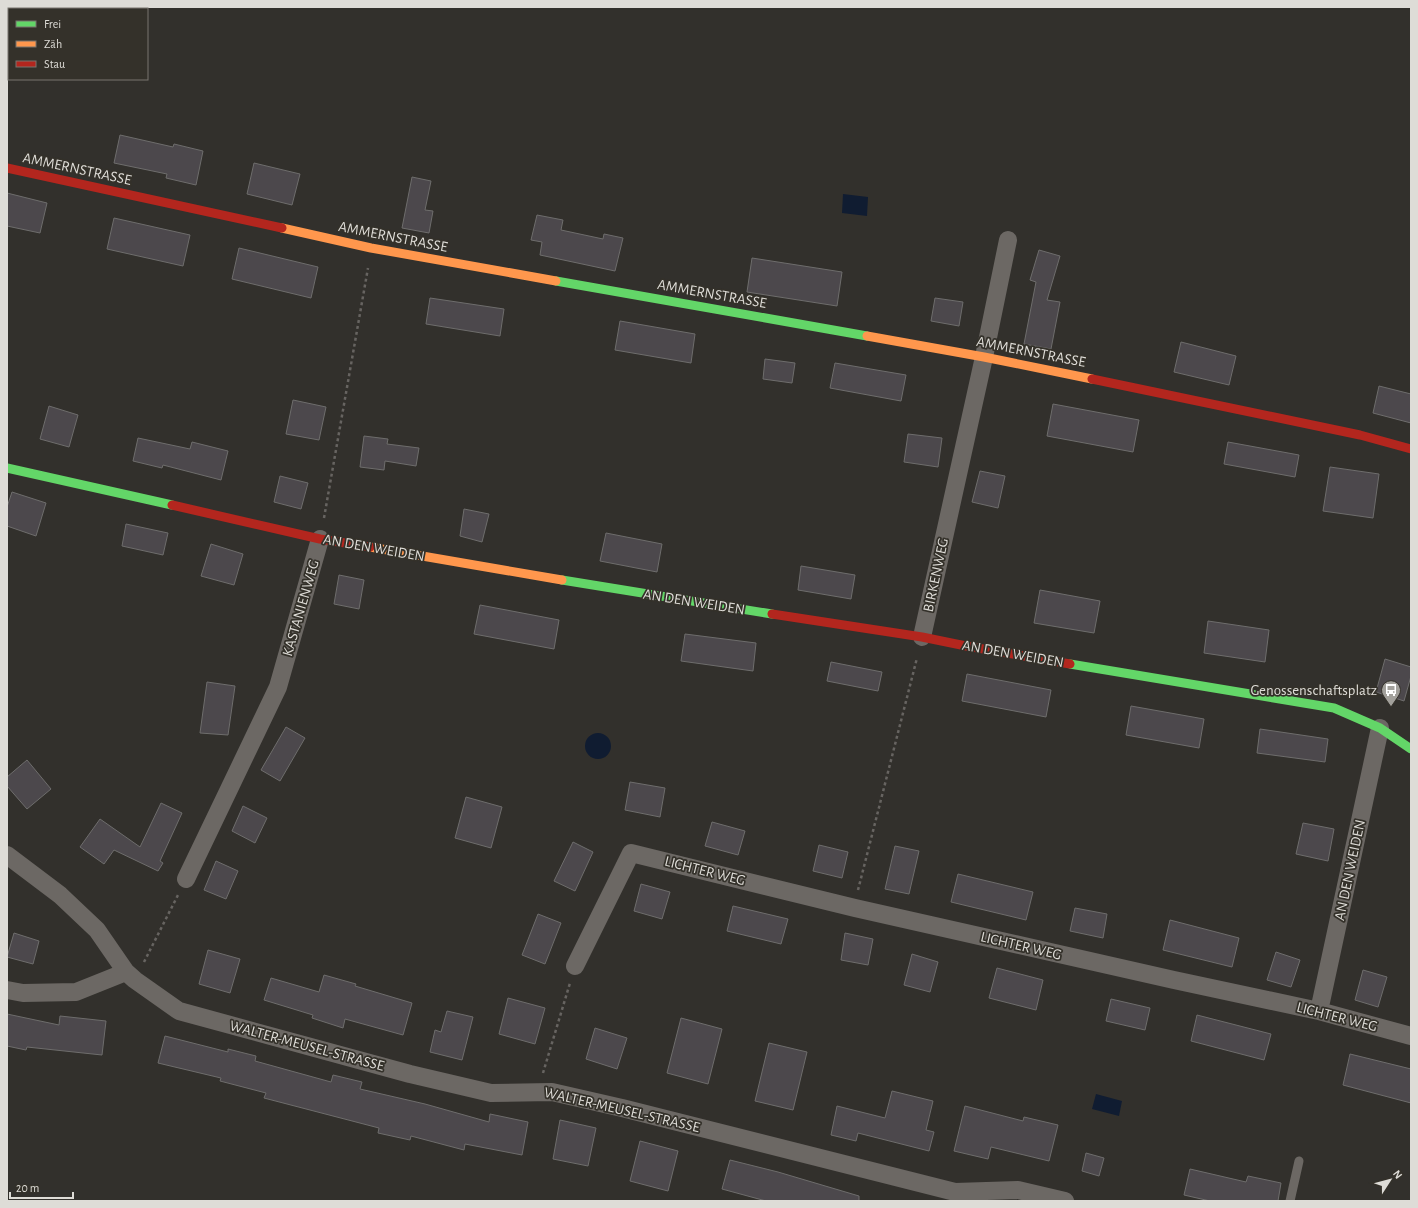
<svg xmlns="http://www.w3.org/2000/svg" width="1418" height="1208" font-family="'Alegreya Sans',sans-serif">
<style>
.water{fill:#101c31}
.building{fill:#4c484c;stroke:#6e6d6c}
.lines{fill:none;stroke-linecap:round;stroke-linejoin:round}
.path{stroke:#676461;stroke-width:2.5;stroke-dasharray:3 3;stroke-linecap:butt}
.lane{stroke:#6c6864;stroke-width:9}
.street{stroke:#6c6864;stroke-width:18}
.fast{stroke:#63d668;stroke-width:9}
.slow{stroke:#ff974d;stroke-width:9}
.jam{stroke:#b3261e;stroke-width:9}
.labels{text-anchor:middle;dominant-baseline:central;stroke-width:3.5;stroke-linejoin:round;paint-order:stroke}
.street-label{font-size:15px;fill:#dedcd7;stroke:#34312a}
.poi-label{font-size:15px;fill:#dedcd7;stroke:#34312a;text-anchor:end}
</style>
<rect width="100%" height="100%" fill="#32302c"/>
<!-- water -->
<path class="water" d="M843,194L868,197L867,216L842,213Z
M585 746a13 13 0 1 1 26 0a13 13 0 1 1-26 0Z
M1096,1094L1122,1101L1119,1116L1092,1109Z"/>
<!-- building -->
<path class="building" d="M120,135L173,147L174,144L203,151L196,185L166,178L167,174L114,163Z
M254,163L300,174L292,205L247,194Z
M412,177L431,181L425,210L433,211L429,233L402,228Z
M7,193L47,203L40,233L7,226Z
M537,215L563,220L561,230L603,239L604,234L623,238L615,271L540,255L542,242L531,240Z
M114,218L190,235L183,266L107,249Z
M239,248L318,267L311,298L232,279Z
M1039,250L1060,256L1047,300L1060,302L1051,349L1024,344L1036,282L1030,280Z
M752,258L842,272L837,306L747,292Z
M430,298L504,309L500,336L426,324Z
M935,298L963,302L959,326L931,321Z
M620,321L695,334L691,363L615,350Z
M1181,342L1236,356L1229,385L1174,372Z
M765,359L795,363L792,383L763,379Z
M835,363L906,375L901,401L830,388Z
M1379,386L1411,394V423L1373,413Z
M293,400L326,407L319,440L286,434Z
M1053,404L1139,420L1133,452L1047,436Z
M49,406L78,415L69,447L40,439Z
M908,434L942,438L938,467L904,462Z
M364,436L388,439L387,444L419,448L416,466L385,461L384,470L360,467Z
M138,438L190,449L192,442L228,451L221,480L163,465L162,468L133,461Z
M1228,442L1299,455L1295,477L1224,464Z
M1330,467L1379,474L1373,518L1323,511Z
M980,471L1005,476L998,508L972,502Z
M280,476L308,483L301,509L274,502Z
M12,492L46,503L36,536L7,526V507Z
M464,509L489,514L482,542L460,536Z
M126,524L168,533L163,555L122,546Z
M606,533L662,544L657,572L600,561Z
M211,544L243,554L234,585L201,576Z
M801,566L855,575L851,599L798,590Z
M339,575L364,580L359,609L334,604Z
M1040,590L1100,601L1094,633L1034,623Z
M480,605L559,620L554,649L474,634Z
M1208,621L1269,630L1265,662L1204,653Z
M685,634L756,643L753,671L681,661Z
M1385,659L1411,667V676L1404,701L1376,692Z
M831,662L882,672L878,691L827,681Z
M967,674L1051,690L1046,717L962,701Z
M207,682L235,686L228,735L200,733Z
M1131,706L1204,719L1199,748L1126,735Z
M286,727L305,738L280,781L261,770Z
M1260,729L1328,739L1325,762L1257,753Z
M27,760L51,789L27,809L7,786V777Z
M630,782L665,788L660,817L625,810Z
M466,797L502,807L491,848L455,838Z
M161,803L182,813L160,861L163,863L158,871L114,850L104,864L80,847L100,819L140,847Z
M243,806L267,818L255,843L232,831Z
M712,822L745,831L738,855L705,846Z
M1303,823L1334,829L1328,861L1296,854Z
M573,842L593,852L575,891L554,881Z
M819,845L848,852L842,878L813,871Z
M895,846L919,851L909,894L885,889Z
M216,861L238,871L226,899L204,890Z
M958,874L1033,892L1026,920L951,902Z
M641,884L670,892L662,919L634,911Z
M733,906L788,919L781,944L727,931Z
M1075,908L1107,914L1103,938L1070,931Z
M538,914L561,923L545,964L522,955Z
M1170,920L1239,938L1232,967L1163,950Z
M14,933L39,941L33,964L7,957Z
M845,933L873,939L868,965L841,960Z
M208,950L240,959L230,993L199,984Z
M1276,952L1300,960L1291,987L1267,980Z
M912,954L938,962L930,992L904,985Z
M997,968L1043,980L1036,1010L989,998Z
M1363,970L1387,977L1378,1007L1355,1000Z
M324,975L356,984L355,986L412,1003L403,1035L345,1019L343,1028L312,1018L313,1015L264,1000L271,978L319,992Z
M508,998L545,1008L535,1044L499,1034Z
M1111,999L1150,1008L1145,1030L1106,1021Z
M447,1011L473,1017L462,1060L430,1052L435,1030L441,1032Z
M7,1014L59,1025L60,1016L106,1021L102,1055L27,1047L26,1050L7,1046Z
M1197,1015L1271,1034L1264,1060L1191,1041Z
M681,1018L722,1029L708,1084L667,1073Z
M595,1028L627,1038L617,1069L586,1059Z
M165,1036L228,1052V1049L256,1056L255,1061L331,1082L333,1075L362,1082L360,1089L425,1104L489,1122L490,1114L528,1122L522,1155L465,1144L464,1150L411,1136L410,1140L378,1133L379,1128L264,1098L266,1093L220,1081L221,1078L158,1063Z
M769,1043L807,1052L793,1110L755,1101Z
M1350,1054L1411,1069V1103L1343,1085Z
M892,1091L933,1101L926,1130L934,1132L929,1151L858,1133L856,1141L831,1135L837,1106L885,1118Z
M965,1106L1023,1121L1024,1117L1058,1125L1049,1161L991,1147L988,1159L954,1151Z
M560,1120L596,1128L588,1166L553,1159Z
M640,1141L678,1151L668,1191L630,1181Z
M1086,1153L1104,1158L1099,1176L1082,1171Z
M730,1160L778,1172L859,1196V1201H766L722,1189Z
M1190,1169L1246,1182L1248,1176L1281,1183L1278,1201H1210L1184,1195Z"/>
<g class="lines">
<!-- path -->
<path class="path" d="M324,518L368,268
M858,890L917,658
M144,962L178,895
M543,1073L570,983"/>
<!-- lane -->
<path class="lane" d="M1290,1201L1299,1161"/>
<!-- street -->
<path class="street" d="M922,637L984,357L1008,240
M7,855L60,895L97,930L126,972
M186,879L278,687L320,539
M575,966L631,853L855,908L1174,980L1319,1011L1411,1036
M7,990L23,993L76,992L126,972L135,980L179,1011L410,1074L491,1093L552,1092L622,1108L955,1192L1018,1190L1065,1201
M1319,1011L1380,728"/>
<!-- fast -->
<path class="fast" d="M556,281L867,336
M7,468L172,505
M562,580L772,614
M1070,664L1334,708L1380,728L1411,749"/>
<!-- slow -->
<path class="slow" d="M282,228L371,248L556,281
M867,336L984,357L1092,379
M370,547L562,580"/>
<!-- jam -->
<path class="jam" d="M7,168L282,228
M1092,379L1360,435L1411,449
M172,505L320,539L370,547
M772,614L922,637L966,646L1070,664"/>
</g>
<!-- icons -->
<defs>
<g id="bus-pin" transform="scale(1)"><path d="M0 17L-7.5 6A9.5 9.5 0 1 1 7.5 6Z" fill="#a2a09b" stroke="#34312a"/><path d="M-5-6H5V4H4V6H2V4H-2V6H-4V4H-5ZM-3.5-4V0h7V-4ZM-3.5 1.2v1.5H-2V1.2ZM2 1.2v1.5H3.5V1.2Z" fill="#fff"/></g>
</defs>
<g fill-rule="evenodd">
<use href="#bus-pin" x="1391" y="690"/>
</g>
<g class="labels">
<!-- street labels -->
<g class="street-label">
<text transform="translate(77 169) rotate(12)">AMMERNSTRASSE</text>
<text transform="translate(393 237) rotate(11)">AMMERNSTRASSE</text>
<text transform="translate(712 294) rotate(10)">AMMERNSTRASSE</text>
<text transform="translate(1031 352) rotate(11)">AMMERNSTRASSE</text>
<text transform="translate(374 548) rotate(10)">AN DEN WEIDEN</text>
<text transform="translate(936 575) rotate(-78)">BIRKENWEG</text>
<text transform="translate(694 602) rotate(9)">AN DEN WEIDEN</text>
<text transform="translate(301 608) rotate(-74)">KASTANIENWEG</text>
<text transform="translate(1013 654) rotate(10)">AN DEN WEIDEN</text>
<text transform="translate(1350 870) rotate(-78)">AN DEN WEIDEN</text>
<text transform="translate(705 871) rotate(14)">LICHTER WEG</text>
<text transform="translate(1021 946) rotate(13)">LICHTER WEG</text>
<text transform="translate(1337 1017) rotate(14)">LICHTER WEG</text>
<text transform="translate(307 1046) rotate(15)">WALTER-MEUSEL-STRASSE</text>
<text transform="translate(622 1110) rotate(13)">WALTER-MEUSEL-STRASSE</text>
</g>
<!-- poi labels -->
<g class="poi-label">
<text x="1377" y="690">Genossenschaftsplatz</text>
</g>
</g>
<!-- border -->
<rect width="1418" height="1208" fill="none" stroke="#dedcd7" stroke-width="16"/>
<!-- legend -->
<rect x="8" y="8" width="140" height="72" fill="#34312a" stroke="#78756f"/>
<rect x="16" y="21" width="20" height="6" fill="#63d668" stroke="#78756f"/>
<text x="44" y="28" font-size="12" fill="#dedcd7">Frei</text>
<rect x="16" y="41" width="20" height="6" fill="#ff974d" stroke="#78756f"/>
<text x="44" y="48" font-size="12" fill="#dedcd7">Zäh</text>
<rect x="16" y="61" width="20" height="6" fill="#b3261e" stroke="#78756f"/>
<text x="44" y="68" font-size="12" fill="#dedcd7">Stau</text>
<!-- north arrow -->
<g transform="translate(1390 1180) rotate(54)" stroke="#34312a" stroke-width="3" paint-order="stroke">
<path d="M0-3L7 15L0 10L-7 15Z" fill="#dedcd7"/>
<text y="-6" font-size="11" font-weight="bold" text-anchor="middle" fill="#dedcd7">N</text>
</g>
<!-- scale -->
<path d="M10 1192v6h63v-6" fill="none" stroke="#dedcd7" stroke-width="2"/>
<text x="16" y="1192" font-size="12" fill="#dedcd7" stroke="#34312a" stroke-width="3" paint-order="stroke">20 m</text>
</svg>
